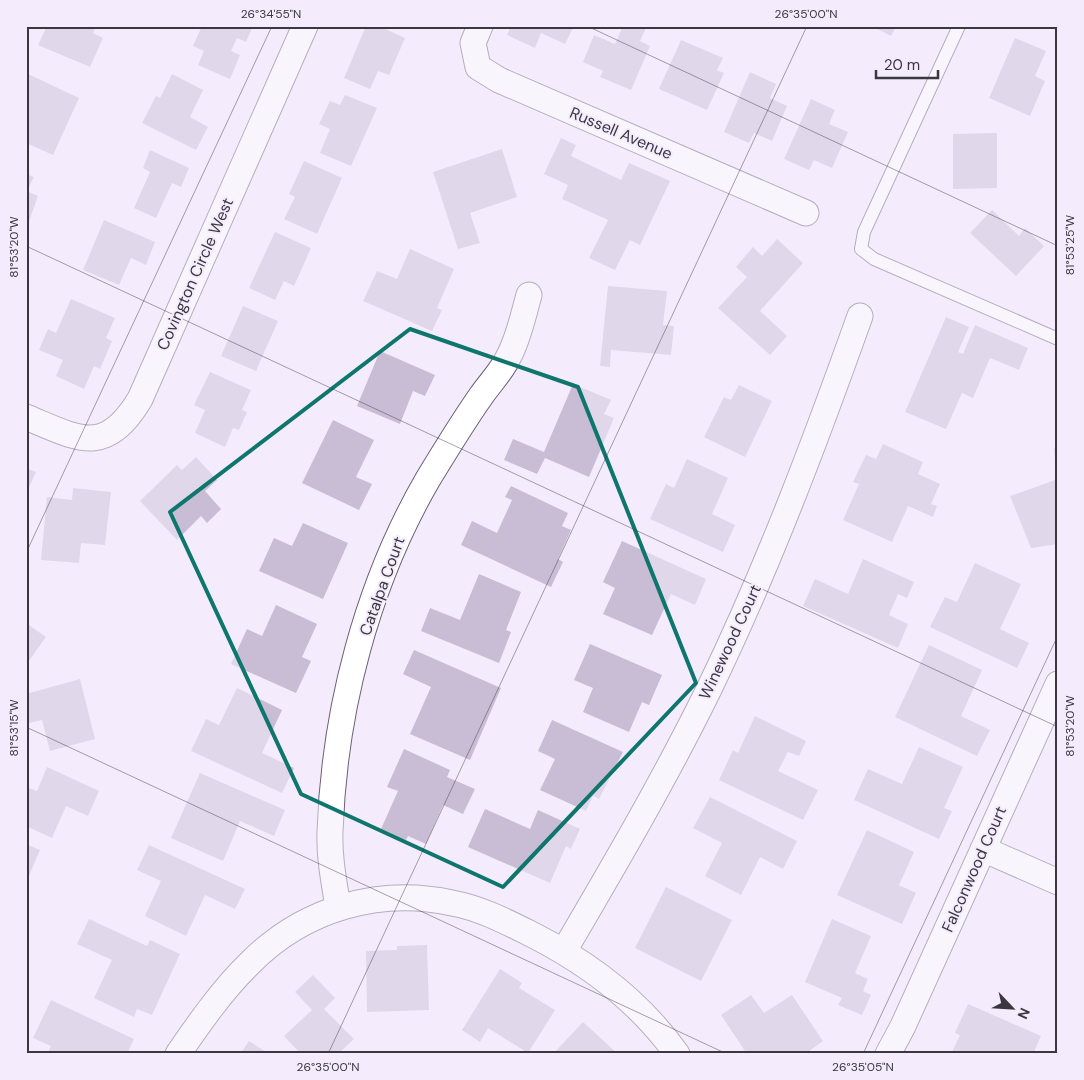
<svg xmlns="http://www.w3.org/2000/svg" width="1084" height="1080" font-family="'DM Sans',sans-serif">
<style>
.building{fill:#c9bcd5}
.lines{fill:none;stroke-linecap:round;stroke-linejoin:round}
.service-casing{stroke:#6b5f75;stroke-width:14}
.minor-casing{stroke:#6b5f75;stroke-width:27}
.service{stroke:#fff;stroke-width:12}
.minor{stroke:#fff;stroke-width:25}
.marked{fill:none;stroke:#0f766e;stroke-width:4;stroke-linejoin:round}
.ticks{fill:none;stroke:#3b3640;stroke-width:1;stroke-opacity:0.45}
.labels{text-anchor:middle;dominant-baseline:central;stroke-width:4;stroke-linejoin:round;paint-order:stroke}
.street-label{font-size:16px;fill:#3b3640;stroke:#f4ecfc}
.neatline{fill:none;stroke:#3b3640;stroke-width:2}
.ticks-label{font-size:12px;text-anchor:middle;fill:#3b3640}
</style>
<rect width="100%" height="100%" fill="#f4ecfc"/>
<!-- building -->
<path class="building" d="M47,26H96L93,33L103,38L90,67L38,45Z
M202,26H253L246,42L237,38L231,51L240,55L230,79L198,65L204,51L193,46Z
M366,26H379L405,38L389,75L378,71L370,89L344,78Z
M511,26H574L565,44L541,33L535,48L507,35Z
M623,26L646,28L640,41L650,46L631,90L600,77L603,71L583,62L594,35L615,44Z
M872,26H896L891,36Z
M1015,38L1046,51L1035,76L1045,81L1030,116L989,98Z
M681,40L723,58L717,70L724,73L707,110L659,89Z
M750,72L776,84L770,98L787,106L772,141L754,133L749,143L724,132Z
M26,73L79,98L53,155L26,143Z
M172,74L203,90L190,117L208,127L196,150L142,123L156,96L160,98Z
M345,95L377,108L351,166L320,153L330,129L319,124L330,101L340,105Z
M811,99L835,110L829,124L848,132L832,168L814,160L809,170L784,159Z
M997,133V188L953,189V134Z
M561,138L576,145L571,156L621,180L629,163L670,181L640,245L630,240L615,270L589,258L608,220L562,199L568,185L544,174Z
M502,149L517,197L470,213L480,243L458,249L433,172Z
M150,150L189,168L181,187L172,183L156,218L134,208L150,172L143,168Z
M304,161L342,178L317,234L284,219L295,197L289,194Z
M26,174L34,177L27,191L38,196L26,230Z
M992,210L1019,236L1025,228L1044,246L1016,276L970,233Z
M104,220L155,242L146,265L131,258L119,285L83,270Z
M275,232L311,248L294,286L284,281L275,300L249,288Z
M777,239L803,263L760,311L787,336L770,355L718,308L747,277L736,267L753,247L762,256Z
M410,249L454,269L437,308L442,310L432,331L363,301L377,271L397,279Z
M608,286L667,291L663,325L674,326L671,355L611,350L610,367L600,366Z
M71,299L115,318L106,338L112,341L100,369L94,366L84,389L56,376L63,360L39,350L48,329L56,333Z
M243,306L278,321L256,371L221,356Z
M946,317L969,327L958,352L963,354L975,325L1028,348L1019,370L990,358L973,398L962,393L946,429L905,412Z
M380,351L435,375L425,396L413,391L400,424L357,406Z
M210,372L251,390L242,410L247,412L239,430L233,428L225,447L195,433L205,410L194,405Z
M573,384L611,400L604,414L614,418L589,477L545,458L537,474L504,460L513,439L544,452Z
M739,385L772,401L745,457L704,437L724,397L731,400Z
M333,420L374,440L356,477L372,484L359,510L302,483Z
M883,444L923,462L918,474L940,484L931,504L937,506L933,517L908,506L892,542L843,520L859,484L853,482L866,455L876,459Z
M1058,447V469H1056L1054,448Z
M196,457L217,480L205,491L221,509L207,523L201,516L177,540L140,501L177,465L182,470Z
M687,459L728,478L712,514L735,525L723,552L650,519L666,484L674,488Z
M26,468L36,472L26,494Z
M1058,479V544L1031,548L1010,496Z
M511,486L568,513L562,526L571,530L558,559L563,562L551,587L461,545L472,521L497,533L512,500L505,497Z
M73,488L111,492L105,545L81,543L79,563L41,560L47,497L72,500Z
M303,523L348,543L323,599L259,571L274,538L292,546Z
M622,541L706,579L695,605L671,594L652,635L603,614L615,588L603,582Z
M863,559L914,582L907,598L898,594L889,615L908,624L898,648L803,606L815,579L848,594Z
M975,563L1021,584L1000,629L1029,643L1017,668L930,627L945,597L957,602Z
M479,574L521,592L506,630L511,632L499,663L421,631L430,608L460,620Z
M276,605L317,624L302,657L311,661L296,693L231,664L247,629L262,636Z
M26,623L46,637L26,665Z
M590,644L662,675L649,705L642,702L629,732L583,712L593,688L574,680Z
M929,645L982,670L961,716L990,730L977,756L895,717Z
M414,650L501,688L470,760L410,734L431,687L403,674Z
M80,679L95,739L50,751L42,720L29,723L26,713V694Z
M237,688L282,710L262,753L294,768L282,793L191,751L206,719L219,725Z
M755,716L806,741L799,756L788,752L778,771L818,790L803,820L719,780L733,750L738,753Z
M552,720L623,752L599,799L593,796L586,811L540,790L555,759L538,751Z
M919,747L963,767L944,808L952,811L939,839L854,800L868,769L902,784Z
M404,749L450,770L447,777L475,789L463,814L443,805L426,844L408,836L406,840L381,829L398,791L387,787Z
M47,767L99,791L88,816L66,806L52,838L26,826V787L37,791Z
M200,773L285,810L274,836L240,821L223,861L171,838Z
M710,797L797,841L783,869L760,857L741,895L705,876L722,843L693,828Z
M485,809L530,829L538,810L580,829L571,849L566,846L550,883L468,847Z
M867,830L914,852L899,885L916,893L902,924L837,895Z
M26,844L40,850L26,883Z
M149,845L245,889L235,909L205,895L186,936L145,916L161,881L137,870Z
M666,887L732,920L701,981L635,948Z
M89,919L147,946L150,940L180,954L152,1015L137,1009L134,1017L94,998L112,960L77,944Z
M832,919L871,936L855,973L868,979L863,991L871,995L862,1015L838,1005L842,998L805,982Z
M427,945L429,1010L367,1012L366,951L397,950V946Z
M500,969L522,983L519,988L555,1010L528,1053L488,1028L480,1042L462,1030Z
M313,975L335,998L324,1009L354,1039L338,1054H301L284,1036L312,1010L295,992Z
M751,995L764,1013L792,995L823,1041L805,1054H747L721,1015Z
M51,1000L134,1039L127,1054H107L101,1051L100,1054H47L51,1046L33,1038Z
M968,1004L1041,1036L1033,1054H951L960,1035L955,1033Z
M583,1022L618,1054H553Z
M249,1041L269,1054H240Z"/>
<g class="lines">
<!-- service casing -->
<g class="service-casing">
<path id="service" d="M959,26L864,232L861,249L874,259L1058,339"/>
</g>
<!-- minor casing -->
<g class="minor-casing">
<path id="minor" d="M480,26L473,43L478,67L499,80L806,213
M26,417C79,439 105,457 140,399L305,26
M983,849L1058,882
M338,907C334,882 329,857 330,832C334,711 367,584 428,479C445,451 462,423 481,396C490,383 502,371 509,356C519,337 523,316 529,295
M564,951C615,864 666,777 710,687C768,567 815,442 860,316
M178,1054C200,1022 223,989 251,962C304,909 379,887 452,903C480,908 507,922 533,935C588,963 640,1002 677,1054
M888,1054L903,1026L1058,684"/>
</g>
<!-- service -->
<use href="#service" class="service"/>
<!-- minor -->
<use href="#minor" class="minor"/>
</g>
<!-- marked area -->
<path d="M0 0H1084V1080H0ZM410,329L578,387L696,683L503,887L301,794L170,512Z" fill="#f4ecfc" fill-opacity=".55" fill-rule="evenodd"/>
<path class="marked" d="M410,329L578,387L696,683L503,887L301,794L170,512Z"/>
<!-- ticks -->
<path class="ticks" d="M587,26L1058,246M26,246L1058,727M26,553L272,26M26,727L727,1054M328,1054L807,26M863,1054L1058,635"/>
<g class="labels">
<!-- street labels -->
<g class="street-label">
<text transform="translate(621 133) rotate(23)">Russell Avenue</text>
<text transform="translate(195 274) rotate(-66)">Covington Circle West</text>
<text transform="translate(382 586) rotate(-70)">Catalpa Court</text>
<text transform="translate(730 642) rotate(-65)">Winewood Court</text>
<text transform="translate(974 869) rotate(-66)">Falconwood Court</text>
</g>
</g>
<!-- border -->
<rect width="1084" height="1080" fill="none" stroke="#f4ecfc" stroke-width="55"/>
<!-- north arrow -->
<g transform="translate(1012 1008) rotate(115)" stroke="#f4ecfc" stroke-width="4" paint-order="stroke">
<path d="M0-4L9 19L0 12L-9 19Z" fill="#3b3640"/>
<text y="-8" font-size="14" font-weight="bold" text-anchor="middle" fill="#3b3640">N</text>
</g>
<!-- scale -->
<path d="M876 70v8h62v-8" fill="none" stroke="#3b3640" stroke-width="2.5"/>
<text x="884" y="70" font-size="15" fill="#3b3640" stroke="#f4ecfc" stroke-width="4" paint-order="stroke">20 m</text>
<rect x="28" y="28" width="1028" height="1024" class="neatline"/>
<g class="ticks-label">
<text x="271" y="18">26°34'55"N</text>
<text x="806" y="18">26°35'00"N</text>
<text transform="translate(1070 245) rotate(-90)" y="4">81°53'25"W</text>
<text transform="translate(14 247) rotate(-90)" y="4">81°53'20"W</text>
<text transform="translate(1070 726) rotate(-90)" y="4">81°53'20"W</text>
<text transform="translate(14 728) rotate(-90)" y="4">81°53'15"W</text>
<text x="328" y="1071">26°35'00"N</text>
<text x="863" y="1071">26°35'05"N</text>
</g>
</svg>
